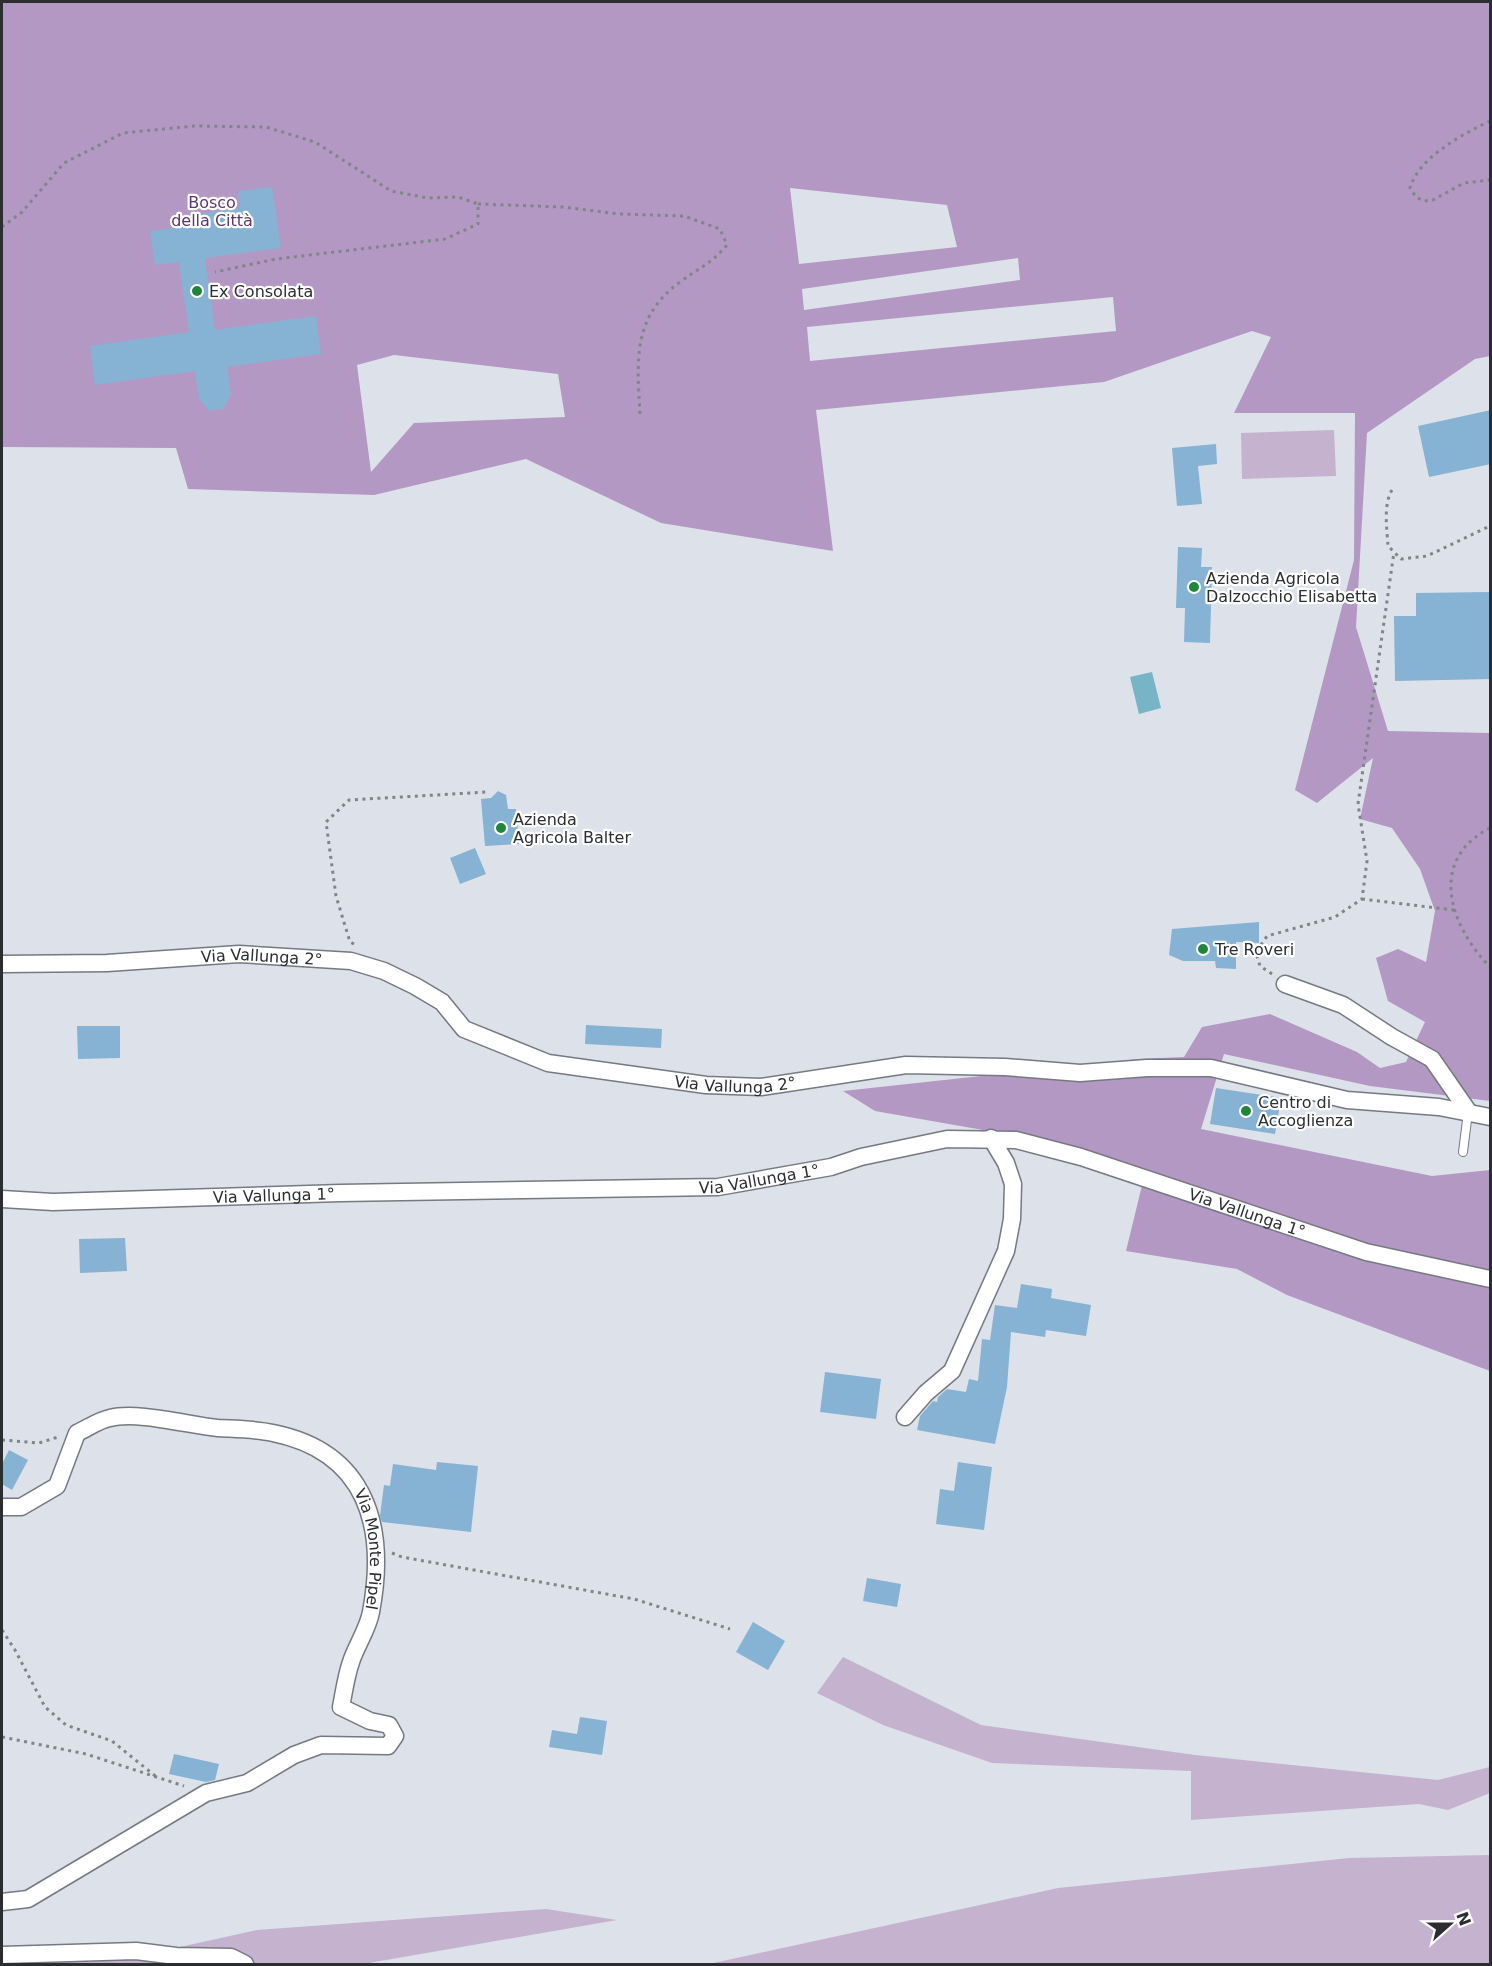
<svg xmlns="http://www.w3.org/2000/svg" width="1492" height="1966" font-family="'DejaVu Sans',sans-serif">
<style>
.green{fill:#c4b2ce}
.forest{fill:#b498c4;fill-rule:evenodd}
.water{fill:#76b4c6}
.building{fill:#86b2d4}
.lines{fill:none;stroke-linecap:round;stroke-linejoin:round}
.lane-casing{stroke:#757980;stroke-width:10}
.street-casing{stroke:#757980;stroke-width:19}
.path{stroke:#818489;stroke-width:3;stroke-dasharray:3 4.5;stroke-linecap:butt}
.lane{stroke:#fff;stroke-width:8}
.street{stroke:#fff;stroke-width:16}
.poi-dot{fill:#1f863b;stroke:#fff;stroke-width:2}
.labels{text-anchor:middle;dominant-baseline:central;stroke-width:4.5;stroke-linejoin:round;paint-order:stroke}
.park-label{font-size:16px;fill:#5c376f;stroke:#fff}
.poi-label{font-size:16px;fill:#2b2d30;stroke:#fff;text-anchor:start}
.street-label{font-size:16px;fill:#2b2d30;stroke:#fff}
</style>
<rect width="100%" height="100%" fill="#dde1e9"/>
<!-- green -->
<path class="green" d="M1334,430L1336,476L1242,479L1241,433Z
M843,1657L981,1725L1195,1755L1438,1780L1490,1767V1793L1448,1810L1419,1804L1191,1820V1771L992,1763L883,1725L817,1693Z
M1490,1855V1964H709L1058,1888L1349,1858Z
M546,1909L617,1920L363,1964H55L81,1955L130,1958L257,1930Z"/>
<!-- forest -->
<path class="forest" d="M2,2H1490V356L1475,359L1367,433L1356,627L1388,731L1490,733V1101L1370,1086L1224,1054L1201,1129L1432,1176L1490,1170V1371L1287,1295L1237,1269L1126,1251L1145,1173L1017,1136L875,1111L843,1091L1138,1059L1184,1057L1202,1027L1270,1014L1357,1052L1380,1068L1406,1062L1425,1022L1388,1001L1376,958L1398,949L1426,962L1435,911L1420,869L1392,828L1360,819L1373,758L1317,803L1295,790L1354,560L1355,413H1234L1271,337L1252,331L1104,382L816,410L833,551L661,523L526,459L374,495L188,489L176,448L2,447ZM790,188L947,205L957,247L799,264ZM1018,258L1020,280L804,310L802,289ZM1113,297L1116,331L810,361L807,327ZM394,355L558,374L565,417L414,423L371,472L357,365Z"/>
<!-- water -->
<path class="water" d="M1152,672L1161,708L1139,714L1130,677Z"/>
<!-- building -->
<path class="building" d="M272,187L281,248L205,258L215,330L316,316L321,354L227,367L231,394L225,408L209,411L199,399L195,371L95,385L90,346L189,332L179,262L155,265L150,231L191,226L189,215L240,208L238,191Z
M1491,410V464L1429,477L1418,426Z
M1216,444L1217,464L1198,466L1202,504L1177,506L1172,448Z
M1178,547L1202,548L1201,567H1212L1210,643L1184,642L1185,608H1176Z
M1491,592V679L1395,681L1394,616H1416V593Z
M498,791L506,795L508,809H516L519,844L485,846L481,799L491,798Z
M475,848L486,874L460,884L450,858Z
M1259,922V943L1236,942V969L1216,968L1215,961H1183L1169,955L1172,929Z
M586,1025L662,1029L661,1048L585,1044Z
M77,1026H120V1058L78,1059Z
M1216,1088L1281,1098L1275,1134L1210,1124Z
M125,1238L127,1271L80,1273L79,1239Z
M1021,1284L1052,1289L1051,1298L1091,1305L1086,1336L1046,1330L1045,1337L1011,1332L1007,1387L995,1444L917,1430L920,1416L933,1401L937,1402L938,1397L947,1389L966,1392L969,1379L978,1381L982,1339L990,1340L995,1305L1017,1308Z
M825,1372L881,1379L876,1419L820,1412Z
M9,1450L28,1460L12,1490L2,1484V1464Z
M437,1462L478,1466L471,1532L382,1522L380,1516L384,1485L390,1486L393,1464L436,1470Z
M958,1462L992,1467L984,1530L936,1524L940,1489L954,1491Z
M867,1578L901,1584L897,1607L863,1601Z
M753,1622L785,1641L768,1670L736,1652Z
M580,1717L607,1721L602,1755L549,1747L552,1730L577,1734Z
M174,1754L219,1764L215,1780L206,1782L169,1774Z"/>
<g class="lines">
<!-- lane casing -->
<g class="lane-casing">
<path id="lane" d="M1463,1152L1468,1112"/>
</g>
<!-- street casing -->
<g class="street-casing">
<g id="street">
<path id="s1" d="M2,964L107,963L239,954L351,961L384,971L415,986L442,1002L464,1029L548,1063L706,1085L761,1087L906,1065L1005,1067L1080,1073L1147,1068H1211L1347,1100L1439,1107L1490,1117"/>
<path d="M1285,984L1343,1005L1392,1037L1432,1059L1468,1111"/>
<path id="s2" d="M2,1199L53,1202L340,1193L718,1187L831,1167L861,1157L947,1139L1016,1140L1081,1157L1366,1252L1490,1279"/>
<path d="M905,1417L926,1393L952,1371L1006,1251L1012,1219L1013,1184L1006,1163L991,1138"/>
<path id="s3" d="M2,1507H21L57,1486L77,1433C88,1428 99,1420 110,1418C137,1411 188,1425 218,1428C236,1429 255,1429 273,1433C367,1452 387,1527 371,1612C368,1629 356,1646 351,1662C346,1676 344,1692 341,1707L370,1721L389,1725L395,1736L388,1746L321,1745L294,1755L247,1783L206,1793L28,1899L2,1902"/>
<path d="M2,1955L136,1951L176,1956L231,1957L245,1964"/>
</g>
</g>
<!-- path -->
<path class="path" d="M1490,121C1463,134 1419,157 1410,188L1416,197L1424,201L1433,200L1464,183L1490,180
M478,204L563,207L619,214L684,216L720,229L727,245C712,263 699,268 680,282C632,317 637,361 640,414
M2,227L22,212L64,163L123,133L194,126L266,127L315,142L391,191L428,198L458,197L478,204V224L445,239L276,259L215,272
M1392,490C1383,505 1387,529 1388,546L1401,559L1427,556L1490,526
M1490,828C1427,860 1450,926 1490,967
M1362,899L1454,910
M354,944L350,942L336,896L326,822L349,800L487,792
M1272,974L1260,966L1256,952L1267,936L1335,917L1362,899L1367,861L1358,804L1394,552
M2,1440L39,1443L58,1437
M392,1553L402,1557L634,1599L730,1629
M2,1630L15,1650L45,1707L66,1725L112,1741L159,1779
M2,1737L86,1754L184,1786"/>
<!-- lane -->
<use href="#lane" class="lane"/>
<!-- street -->
<use href="#street" class="street"/>
</g>
<!-- markers -->
<g class="poi-dot">
<circle cx="197" cy="291" r="6"/>
<circle cx="1194" cy="587" r="6"/>
<circle cx="501" cy="828" r="6"/>
<circle cx="1203" cy="949" r="6"/>
<circle cx="1246" cy="1111" r="6"/>
</g>
<g class="labels">
<!-- park labels -->
<g class="park-label">
<text x="212" y="202">Bosco<tspan x="212" dy="18">della Città</tspan></text>
</g>
<!-- poi labels -->
<g class="poi-label">
<text x="209" y="291">Ex Consolata</text>
<text x="1206" y="578">Azienda Agricola<tspan x="1206" dy="18">Dalzocchio Elisabetta</tspan></text>
<text x="513" y="819">Azienda<tspan x="513" dy="18">Agricola Balter</tspan></text>
<text x="1215" y="949">Tre Roveri</text>
<text x="1258" y="1102">Centro di<tspan x="1258" dy="18">Accoglienza</tspan></text>
</g>
<!-- street labels -->
<g class="street-label">
<text stroke="none"><textPath href="#s1" startOffset="260">Via Vallunga 2°</textPath></text>
<text stroke="none"><textPath href="#s1" startOffset="764">Via Vallunga 2°</textPath></text>
<text stroke="none"><textPath href="#s2" startOffset="758">Via Vallunga 1°</textPath></text>
<text stroke="none"><textPath href="#s2" startOffset="272">Via Vallunga 1°</textPath></text>
<text stroke="none"><textPath href="#s2" startOffset="1262">Via Vallunga 1°</textPath></text>
<text stroke="none"><textPath href="#s3" startOffset="486">Via Monte Pipel</textPath></text>
</g>
</g>
<!-- border -->
<rect width="1492" height="1966" fill="none" stroke="#2b2d30" stroke-width="6"/>
<!-- north arrow -->
<g transform="translate(1450 1924) rotate(69)" stroke="#ffffff" stroke-width="4.5" paint-order="stroke">
<path d="M0-4.5L10 22L0 15L-10 22Z" fill="#2b2d30"/>
<text y="-9" font-size="16" font-weight="bold" text-anchor="middle" fill="#2b2d30">N</text>
</g>
</svg>
